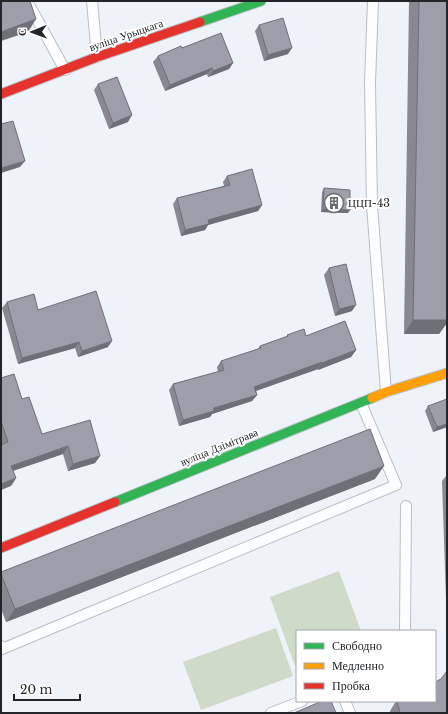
<svg xmlns="http://www.w3.org/2000/svg" width="448" height="714" font-family="'Libre Baskerville',serif">
<style>
.green{fill:#cedbc9}
.lines{fill:none;stroke-linecap:round;stroke-linejoin:round}
.lane-casing{stroke:#babec2;stroke-width:12}
.fast-casing{stroke:#babec2;stroke-width:11}
.slow-casing{stroke:#babec2;stroke-width:11}
.jam-casing{stroke:#babec2;stroke-width:11}
.lane{stroke:#fcfdfe;stroke-width:10}
.fast{stroke:#30b455;stroke-width:9}
.slow{stroke:#ff9f0a;stroke-width:9}
.jam{stroke:#e5322d;stroke-width:9}
.wall{fill:#878892}
.shaded-wall{fill:#6e6f77}
.building{fill:#9d9eaa;stroke:#6e6f77}
.labels{text-anchor:middle;dominant-baseline:central;stroke-width:4;stroke-linejoin:round;paint-order:stroke}
.street-label{font-size:11px;fill:#212528;stroke:#fff}
.poi-label{font-size:11px;fill:#212528;stroke:#fff;text-anchor:start}
</style>
<rect width="100%" height="100%" fill="#edf3f8"/>
<!-- green -->
<path class="green" d="M339,571L361,631H297V665L295,666L270,597Z
M276,628L293,676L201,710L183,662Z"/>
<g class="lines">
<!-- lane casing -->
<g class="lane-casing">
<path id="lane" d="M27,1L65,70
M92,1L97,57
M373,1L370,83L372,205L386,392
M405,631L406,506
M1,646L2,649L396,485L361,403
M345,701L350,713
M271,713L302,701"/>
</g>
<!-- fast casing -->
<g class="fast-casing">
<path id="fast" d="M200,22L261,1
M115,502L372,398"/>
</g>
<!-- slow casing -->
<g class="slow-casing">
<path id="slow" d="M372,398L386,392L447,373"/>
</g>
<!-- jam casing -->
<g class="jam-casing">
<path id="jam" d="M1,94L97,57L200,22
M1,548L115,502"/>
</g>
<!-- lane -->
<use href="#lane" class="lane"/>
<!-- fast -->
<use href="#fast" class="fast"/>
<!-- slow -->
<use href="#slow" class="slow"/>
<!-- jam -->
<use href="#jam" class="jam"/>
</g>
<!-- wall -->
<path class="wall" d="M409,1H447V323L439,334H404Z
M259,25L288,54L264,61L255,31Z
M182,48L233,63L229,69L208,77L207,74L165,91L153,62L158,56Z
M98,84L128,122L109,129L94,90Z
M227,176L262,205L258,211L208,225L205,230L181,236L173,204L177,198L224,186L223,182Z
M324,188L348,213L321,212L322,192Z
M329,268L352,311L335,316L324,275Z
M7,302L38,310L108,347L78,357L75,348L18,364L2,308Z
M287,335L306,336L356,350L351,357L318,370V369L256,391L257,395L252,401L212,414L210,417L179,426L169,390L173,384L218,372L217,367L221,361L257,350L260,346L286,337Z
M1,378L22,399L42,434L100,456L95,463L68,471L63,454L13,471L16,478L11,486L1,443Z
M428,406L447,427L433,432L425,411Z
M447,475V629L442,481Z
M375,479L6,622L1,609V572Z
M396,701H435L447,713H390V711Z"/>
<!-- shaded-wall -->
<path class="shaded-wall" d="M36,19L28,32L1,41V32Z
M292,48L288,54L264,61L268,55Z
M233,63L229,69L208,77L213,71Z
M212,68L207,74L165,91L170,85Z
M132,115L128,122L109,129L113,123Z
M25,161L20,167L1,173V168Z
M262,205L258,211L208,225L205,230L181,236L185,230L208,220Z
M323,209L350,210L348,213L321,212Z
M356,305L352,311L335,316L339,309Z
M413,320H447V323L439,334H404Z
M112,341L108,347L78,357L82,351Z
M79,342L75,348L18,364L22,358Z
M356,350L351,357L318,370L322,363Z
M322,362L318,369L250,393L254,387Z
M257,395L252,401L212,414L210,417L179,426L183,420L214,408Z
M447,424V427L433,432L437,427Z
M68,446L63,454L6,473L11,466Z
M100,456L95,463L68,471L73,464Z
M384,466L375,479L6,622L15,609Z
M16,478L11,486L1,490V484Z"/>
<!-- building -->
<path class="building" d="M1,1H30L36,19L1,32Z
M419,1H447V320H413Z
M283,18L292,48L268,55L259,25Z
M221,33L233,63L213,71L212,68L170,85L158,56L181,46L182,48Z
M117,77L132,115L113,123L98,84Z
M13,121L25,161L1,168V124Z
M252,169L262,205L208,220L209,224L185,230L177,198L230,185L227,176Z
M324,188L350,190V210L323,209Z
M346,264L356,305L339,309L329,268Z
M96,291L112,341L82,351L79,342L22,358L7,302L34,294L38,310Z
M345,321L356,350L322,363V362L254,387L257,395L214,408V411L183,420L173,384L224,370L221,361L261,348L260,346L288,336L287,335L304,329L306,336Z
M14,374L22,399L29,397L42,434L90,420L100,456L73,464L68,446L11,466L16,478L1,484V445L8,442L1,421V378Z
M447,399V424L437,427L428,406Z
M370,429L384,466L15,609L1,574V572Z
M447,671V713H400L397,701H435V682L441,679Z
M322,701H331L336,713H294Z"/>
<!-- icons -->
<defs>
<g id="building-ring" transform="scale(1)"><circle r="9.5" fill="#fff" stroke="#686d71" stroke-width="1.5"/><path d="M-4-6H4V6H1V3H-1V6H-4ZM-2.5-4.3h1.7v1.8h-1.7ZM.8-4.3h1.7v1.8H.8ZM-2.5-1h1.7V.8h-1.7ZM.8-1h1.7V.8H.8Z" fill="#686d71"/></g>
</defs>
<g fill-rule="evenodd">
<use href="#building-ring" x="334" y="203"/>
</g>
<g class="labels">
<!-- street labels -->
<g class="street-label">
<text transform="translate(126 35) rotate(-19)">вуліца Урыцкага</text>
<text transform="translate(219 447) rotate(-22)">вуліца Дзімітрава</text>
</g>
<!-- poi labels -->
<g class="poi-label">
<text x="348" y="203">ЦЦП-43</text>
</g>
</g>
<!-- border -->
<rect width="448" height="714" fill="none" stroke="#212528" stroke-width="4"/>
<!-- legend -->
<rect x="296" y="630" width="140" height="72" fill="#ffffff" stroke="#a6a8a9"/>
<rect x="304" y="643" width="20" height="6" fill="#30b455" stroke="#a6a8a9"/>
<text x="332" y="650" font-size="12" fill="#212528">Свободно</text>
<rect x="304" y="663" width="20" height="6" fill="#ff9f0a" stroke="#a6a8a9"/>
<text x="332" y="670" font-size="12" fill="#212528">Медленно</text>
<rect x="304" y="683" width="20" height="6" fill="#e5322d" stroke="#a6a8a9"/>
<text x="332" y="690" font-size="12" fill="#212528">Пробка</text>
<!-- north arrow -->
<g transform="translate(32 32) rotate(269)" stroke="#ffffff" stroke-width="3" paint-order="stroke">
<path d="M0-3L7 15L0 10L-7 15Z" fill="#212528"/>
<text y="-6" font-size="11" font-weight="bold" text-anchor="middle" fill="#212528">С</text>
</g>
<!-- scale -->
<path d="M14 694v6h66v-6" fill="none" stroke="#212528" stroke-width="2"/>
<text x="20" y="694" font-size="12" fill="#212528" stroke="#ffffff" stroke-width="3" paint-order="stroke">20 m</text>
</svg>
